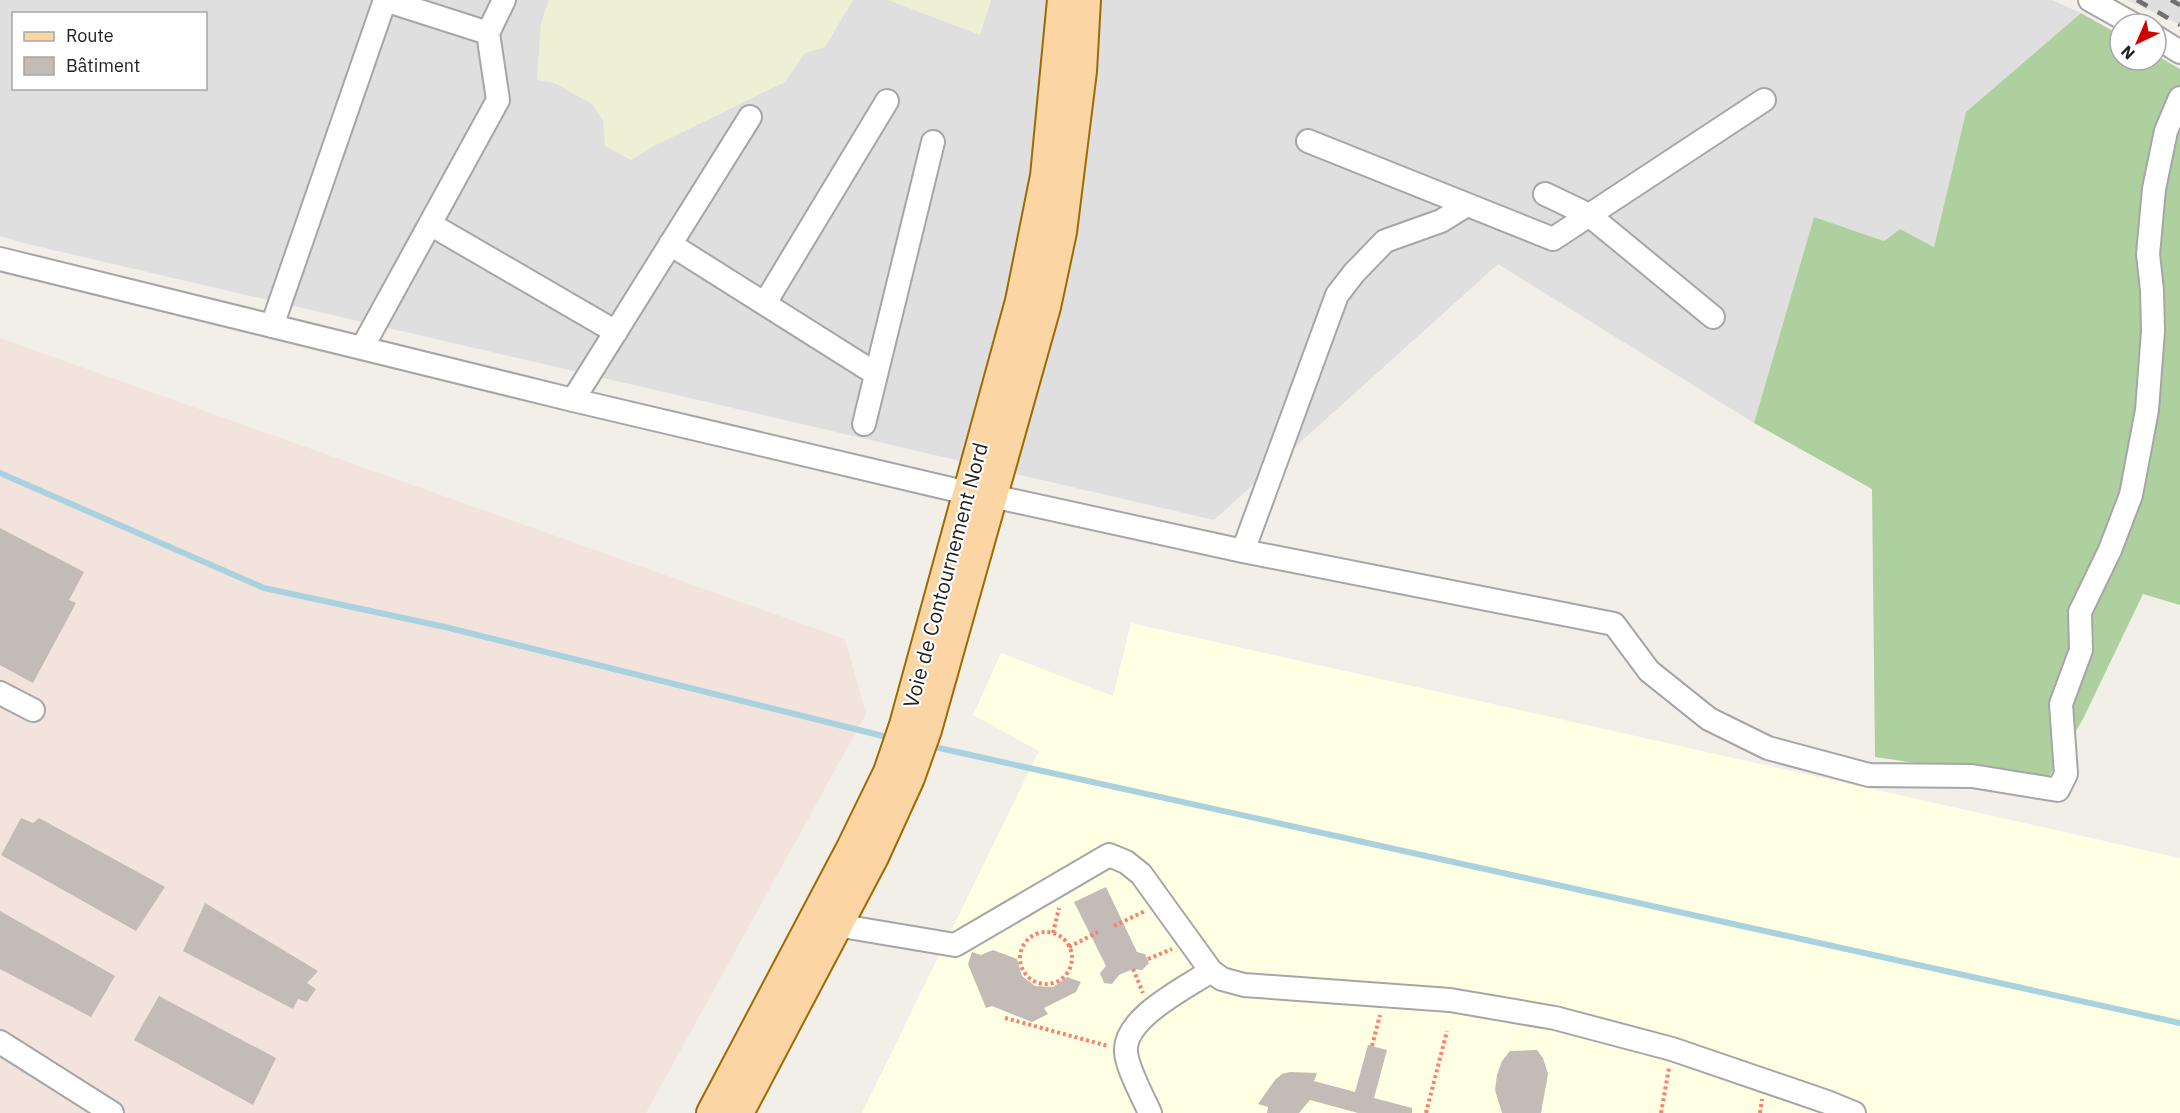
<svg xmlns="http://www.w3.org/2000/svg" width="2180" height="1113" font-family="'IBM Plex Sans',sans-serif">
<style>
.residential{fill:#e0dfdf;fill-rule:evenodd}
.education{fill:#ffffe4}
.military{fill:#f3e3dd}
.farmland{fill:#eef0d5}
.forest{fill:#add09e}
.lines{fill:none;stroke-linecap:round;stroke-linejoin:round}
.stream{stroke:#aad2de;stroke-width:6}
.building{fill:#c3bbb5}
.minor-casing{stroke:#a6a6a6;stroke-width:26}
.major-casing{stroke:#9e6a02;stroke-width:32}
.path{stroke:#f98073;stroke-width:4;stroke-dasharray:3 3;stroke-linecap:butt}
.minor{stroke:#fff;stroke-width:22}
.major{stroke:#fbd5a4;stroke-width:28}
.rail{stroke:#707070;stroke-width:4.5;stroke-dasharray:12 12;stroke-linecap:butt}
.labels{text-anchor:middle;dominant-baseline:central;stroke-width:4.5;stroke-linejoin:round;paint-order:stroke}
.street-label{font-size:21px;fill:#222;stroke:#fff}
</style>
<rect width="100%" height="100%" fill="#f2efe9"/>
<!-- residential -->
<path class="residential" d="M0,0H2052L2081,13L1966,112L1934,247L1900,229L1884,241L1814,217L1754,423L1498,264L1214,520L23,243L0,236ZM14,14H206V88H14Z
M2127,0H2180V25L2179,24Z"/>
<!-- education -->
<path class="education" d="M1131,623L2180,858V1113H862L1039,751L973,715L1001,653L1113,696Z"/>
<!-- military -->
<path class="military" d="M0,338L845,639L866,714L646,1113H0Z"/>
<!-- farmland -->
<path class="farmland" d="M549,0H853L825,47L805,53L785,82L650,148L631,160L605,146L603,120L592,104L554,83L537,80L541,23Z
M888,0H991L980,35Z"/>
<!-- forest -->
<path class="forest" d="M2081,13L2120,35V60H2156V55L2180,69V605L2143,594L2083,719L2046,782L1875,757L1872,489L1754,423L1814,217L1884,241L1900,229L1934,247L1966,112Z"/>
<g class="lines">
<!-- stream -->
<path class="stream" d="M0,473L264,588L445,627L891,738
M930,746L2180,1023"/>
</g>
<!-- building -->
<path class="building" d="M0,528L84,572L69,600L76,603L33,683L0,665Z
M21,818L33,823L39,818L165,887L136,931L1,855Z
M1106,887L1137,952L1145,954L1149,963L1142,970L1133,969L1119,975L1112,984L1104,983L1100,973L1106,966L1074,902Z
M205,903L318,971L307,983L316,989L307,1002L298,999L293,1009L183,951Z
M0,911L115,976L91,1017L0,969Z
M993,950L1017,959L1022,976L1035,986L1053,987L1067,977L1081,982L1076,992L1044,1008L1048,1014L1032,1022L992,1006L986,1008L968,964L972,952L981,955Z
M159,996L276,1058L253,1105L134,1040Z
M1368,1045L1387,1050L1374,1098L1412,1108V1113H1358L1310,1100L1299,1113H1267L1268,1107L1258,1104L1275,1080L1282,1074L1290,1072L1317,1073L1314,1081L1355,1092Z
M1537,1050L1543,1058L1548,1074L1541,1113H1502L1495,1090L1497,1075L1502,1061L1510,1051Z"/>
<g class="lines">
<!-- minor casing -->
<g class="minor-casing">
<path id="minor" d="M2090,0L2133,24
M2156,37L2180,52
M1308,141L1553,239L1764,100
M1545,194L1589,215L1713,317
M430,224L616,332
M670,244L876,374
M0,259L573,400L968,493L992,496L1243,551L1614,624L1649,671L1709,719L1768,748L1869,775L1972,776L2058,790L2066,774L2061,704L2081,650L2080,612L2110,550L2131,495L2147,410L2153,331L2152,290L2148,254L2154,189L2166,131L2180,98
M765,303L887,101
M272,326L385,0L488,33
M362,348L498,100L488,33L504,0
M573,400L750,117
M864,424L933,142
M1243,551L1337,295L1354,273L1385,241L1441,221L1467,205
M0,693L33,710
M824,921L836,925L955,945L1109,855L1126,862L1141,874L1211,971L1222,979L1244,985L1450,1000L1555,1018L1672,1049L1827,1102L1854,1113
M0,1042L112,1113
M1150,1113C1143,1097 1127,1068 1126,1052C1123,1018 1187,987 1211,971"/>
</g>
<!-- major casing -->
<g class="major-casing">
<path id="major" d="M711,1113L851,848L888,772L904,725L1020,301L1045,176L1062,0
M739,1113L874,857L910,778L927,730L1046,307L1062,232L1082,71L1086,0"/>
</g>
<!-- path -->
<path class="path" d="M1114,926L1145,911
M1020 958a26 26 0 1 1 52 0a26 26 0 1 1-52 0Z
M1053,933L1059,908
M1069,947L1098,932
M1148,959L1172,949
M1133,969L1143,993
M1005,1018L1108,1046
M1372,1046L1380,1015
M1426,1113L1447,1031
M1661,1113L1669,1068
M1760,1113L1762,1099"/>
<!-- minor -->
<use href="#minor" class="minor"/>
<!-- major -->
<use href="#major" class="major"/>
<!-- rail -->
<path class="rail" d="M2137,0L2180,25
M2171,0L2180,5"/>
</g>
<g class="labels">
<!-- street labels -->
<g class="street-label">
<text transform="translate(945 575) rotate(-75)">Voie de Contournement Nord</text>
</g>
</g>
<!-- legend -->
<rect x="12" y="12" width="195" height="78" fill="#ffffff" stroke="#a7a7a7" stroke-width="1.5"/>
<rect x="24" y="32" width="30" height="9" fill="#fbd5a4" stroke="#a7a7a7" stroke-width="1.5"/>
<text x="66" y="42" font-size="18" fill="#222222">Route</text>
<rect x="24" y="57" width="30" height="18" fill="#c3bbb5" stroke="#a7a7a7" stroke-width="1.5"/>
<text x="66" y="72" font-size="18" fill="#222222">Bâtiment</text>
<!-- north arrow -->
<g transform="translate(2138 42) rotate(224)"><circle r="28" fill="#ffffff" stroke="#a7a7a7" stroke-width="1.5"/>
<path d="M0-4.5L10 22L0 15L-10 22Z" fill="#d10202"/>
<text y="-9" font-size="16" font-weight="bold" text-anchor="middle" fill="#222222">N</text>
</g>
</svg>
